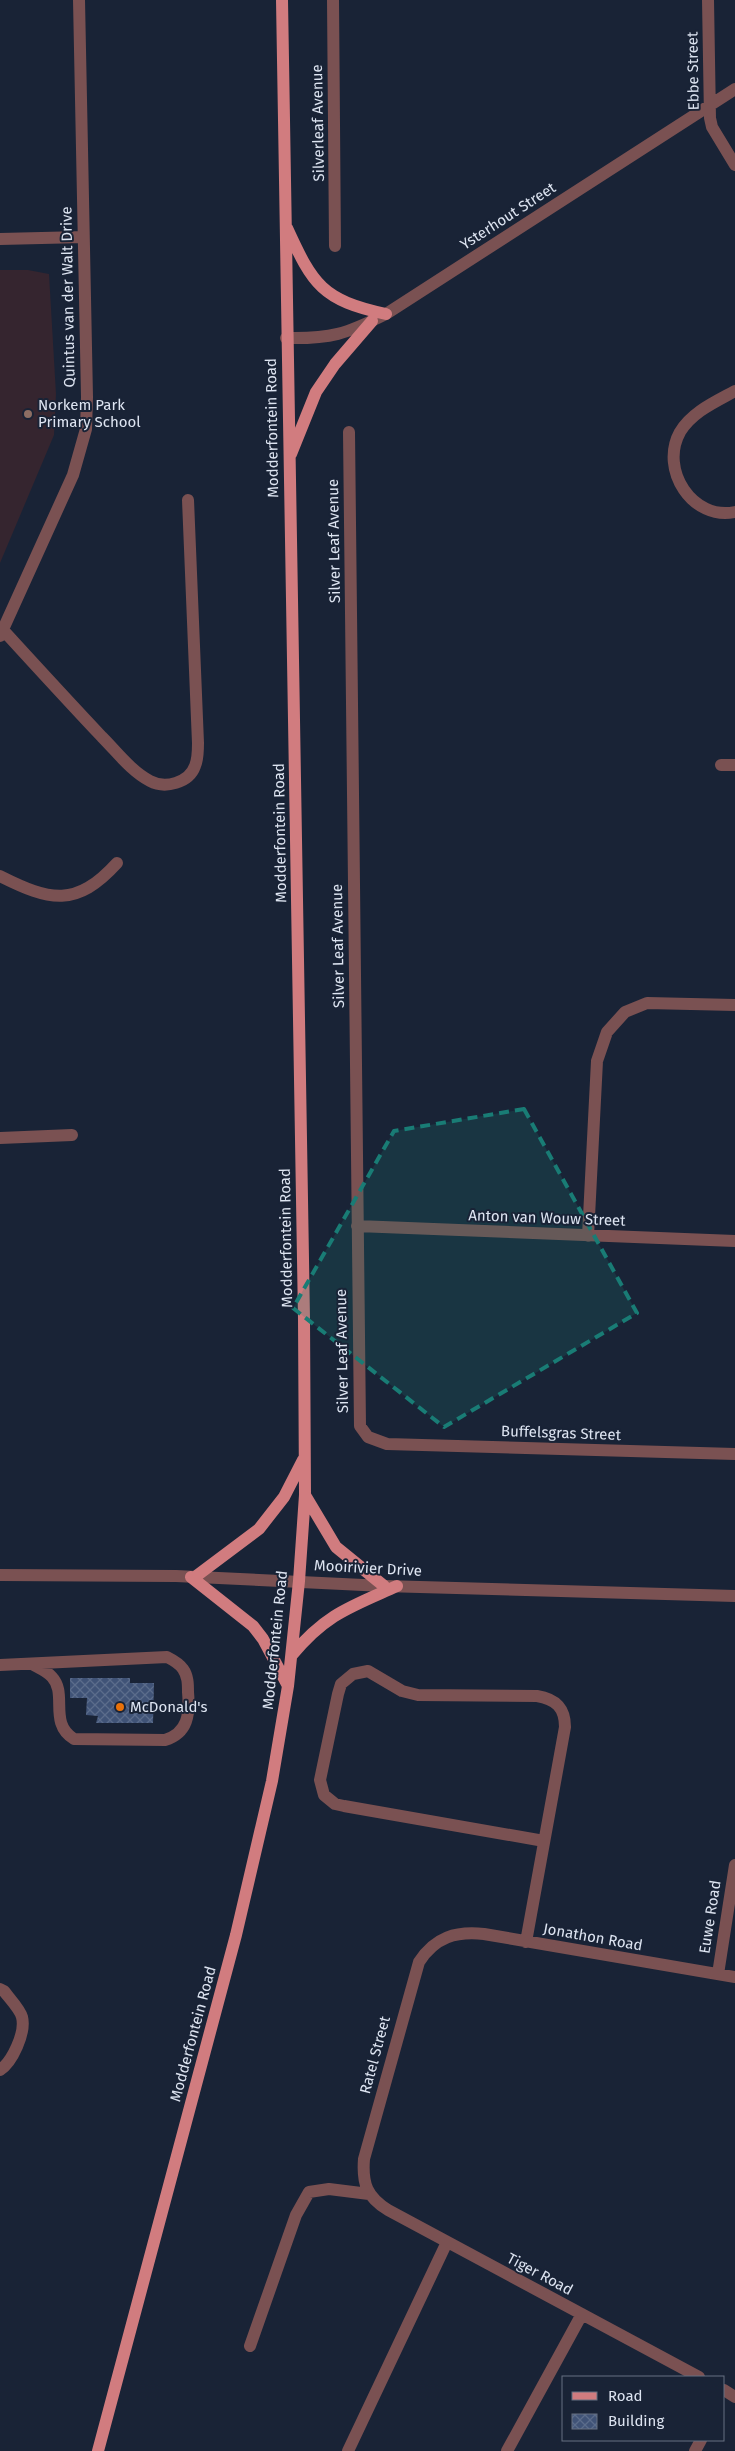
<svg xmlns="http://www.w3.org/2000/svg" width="735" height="2451" font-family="'Fira Sans',sans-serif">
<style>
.education{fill:#35252f}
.building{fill:url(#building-cross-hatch)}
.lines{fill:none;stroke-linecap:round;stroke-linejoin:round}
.minor{stroke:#7a5152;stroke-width:12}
.major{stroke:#d17c7f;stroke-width:12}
.marked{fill:#197c75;fill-opacity:0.2;stroke:#197c75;stroke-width:4;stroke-dasharray:10 6;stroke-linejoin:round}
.education-dot{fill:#8d6e63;stroke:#192336;stroke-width:2}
.food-dot{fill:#e8710a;stroke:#192336;stroke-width:2}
.labels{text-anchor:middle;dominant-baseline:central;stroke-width:4;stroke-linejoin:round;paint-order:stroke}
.street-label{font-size:15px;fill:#dde4f1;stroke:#192336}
.poi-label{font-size:15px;fill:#dde4f1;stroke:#192336;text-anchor:start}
</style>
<defs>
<pattern id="building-cross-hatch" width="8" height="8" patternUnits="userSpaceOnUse" patternTransform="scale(1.25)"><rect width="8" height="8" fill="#405377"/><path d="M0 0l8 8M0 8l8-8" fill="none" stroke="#5b6c8b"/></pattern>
</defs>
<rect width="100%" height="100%" fill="#192336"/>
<!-- education -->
<path class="education" d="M0,270H28L49,274L56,394L54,435L0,563Z"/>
<!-- building -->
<path class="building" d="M70,1678H130V1683H154L153,1723H96L98,1716L86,1715L87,1698H70Z"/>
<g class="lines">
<!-- minor -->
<path class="minor" d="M333,0L335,246
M708,0L710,118L712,127L735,165
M0,239L83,237
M286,338C331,339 346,334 386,314L735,89
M735,391C715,402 692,412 680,432C659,470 693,521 735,512
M349,432L360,1426L368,1437L387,1444L735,1454
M4,631C36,666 69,702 102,737C117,752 131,771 150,781C165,789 189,783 195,766C198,759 198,751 198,743L188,500
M0,636L73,475L86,429L87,397L79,0
M721,765H735
M0,876C50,901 76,908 117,863
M0,1138L72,1135
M357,1226L735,1241
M588,1236L597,1061L607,1032L625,1012L647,1003L735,1005
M0,1575L176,1576L384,1586L735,1596
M0,1665L167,1657C173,1660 179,1663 183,1669C188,1676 188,1684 188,1692C190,1714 188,1733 165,1740L74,1739C48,1723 68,1694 52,1677C47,1671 39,1668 32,1664
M526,1942L565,1727C565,1708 556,1699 537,1696L418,1695L402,1691L368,1671L353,1674L341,1684L338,1694L320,1780L324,1795L335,1804L344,1806L544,1841
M718,1974L735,1865
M0,1989L4,1991C9,1998 20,2009 22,2017C26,2033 12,2062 0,2070
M250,2346L296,2215L309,2192L329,2189L369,2194
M699,2377L388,2210C367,2197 362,2184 364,2159L419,1962C435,1937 456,1931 484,1934L735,1977
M724,2390L735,2397
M348,2451L447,2242
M507,2451L582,2314
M695,2451L701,2440"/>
<!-- major -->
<path class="major" d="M287,228C313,285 322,300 386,314
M291,454L316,392L335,364L372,321
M305,1495L336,1547L384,1586
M191,1577L253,1626L263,1639L288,1686
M195,1577L259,1529L284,1497L303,1460
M292,1655C326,1614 350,1607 397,1586
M98,2451L236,1935L272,1781L288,1686L299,1581L305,1495L304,1319L282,0"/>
</g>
<!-- marked area -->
<path class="marked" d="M524,1109L637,1313L444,1427L293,1308L394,1131Z"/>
<!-- markers -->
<circle class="education-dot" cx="28" cy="414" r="5"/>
<circle class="food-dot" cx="120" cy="1707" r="5"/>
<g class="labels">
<!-- street labels -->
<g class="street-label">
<text transform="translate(693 71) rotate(-91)">Ebbe Street</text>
<text transform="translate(318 123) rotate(-91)">Silverleaf Avenue</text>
<text transform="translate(508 216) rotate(-33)">Ysterhout Street</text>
<text transform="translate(68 297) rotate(-91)">Quintus van der Walt Drive</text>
<text transform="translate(272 428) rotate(-91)">Modderfontein Road</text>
<text transform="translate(334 541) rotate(-91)">Silver Leaf Avenue</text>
<text transform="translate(280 833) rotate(-91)">Modderfontein Road</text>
<text transform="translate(338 946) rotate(-91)">Silver Leaf Avenue</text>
<text transform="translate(547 1218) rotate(2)">Anton van Wouw Street</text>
<text transform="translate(286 1238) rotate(-91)">Modderfontein Road</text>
<text transform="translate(342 1351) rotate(-91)">Silver Leaf Avenue</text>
<text transform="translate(561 1433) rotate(2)">Buffelsgras Street</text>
<text transform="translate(368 1568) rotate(3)">Mooirivier Drive</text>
<text transform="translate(275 1640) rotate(-84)">Modderfontein Road</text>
<text transform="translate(710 1917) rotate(-81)">Euwe Road</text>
<text transform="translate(593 1937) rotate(10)">Jonathon Road</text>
<text transform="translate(193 2034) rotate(-75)">Modderfontein Road</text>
<text transform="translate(375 2055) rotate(-75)">Ratel Street</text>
<text transform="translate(540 2274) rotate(28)">Tiger Road</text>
</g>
<!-- poi labels -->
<g class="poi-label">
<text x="38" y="405">Norkem Park<tspan x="38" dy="17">Primary School</tspan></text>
<text x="130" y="1707">McDonald's</text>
</g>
</g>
<!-- legend -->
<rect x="562" y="2376" width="162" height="65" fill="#192336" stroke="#677081"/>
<rect x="572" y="2392" width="25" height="8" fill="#d17c7f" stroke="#677081"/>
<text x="608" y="2401" font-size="15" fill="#dde4f1">Road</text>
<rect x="572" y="2414" width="25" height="15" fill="url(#building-cross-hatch)" stroke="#677081"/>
<text x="608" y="2426" font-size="15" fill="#dde4f1">Building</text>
</svg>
